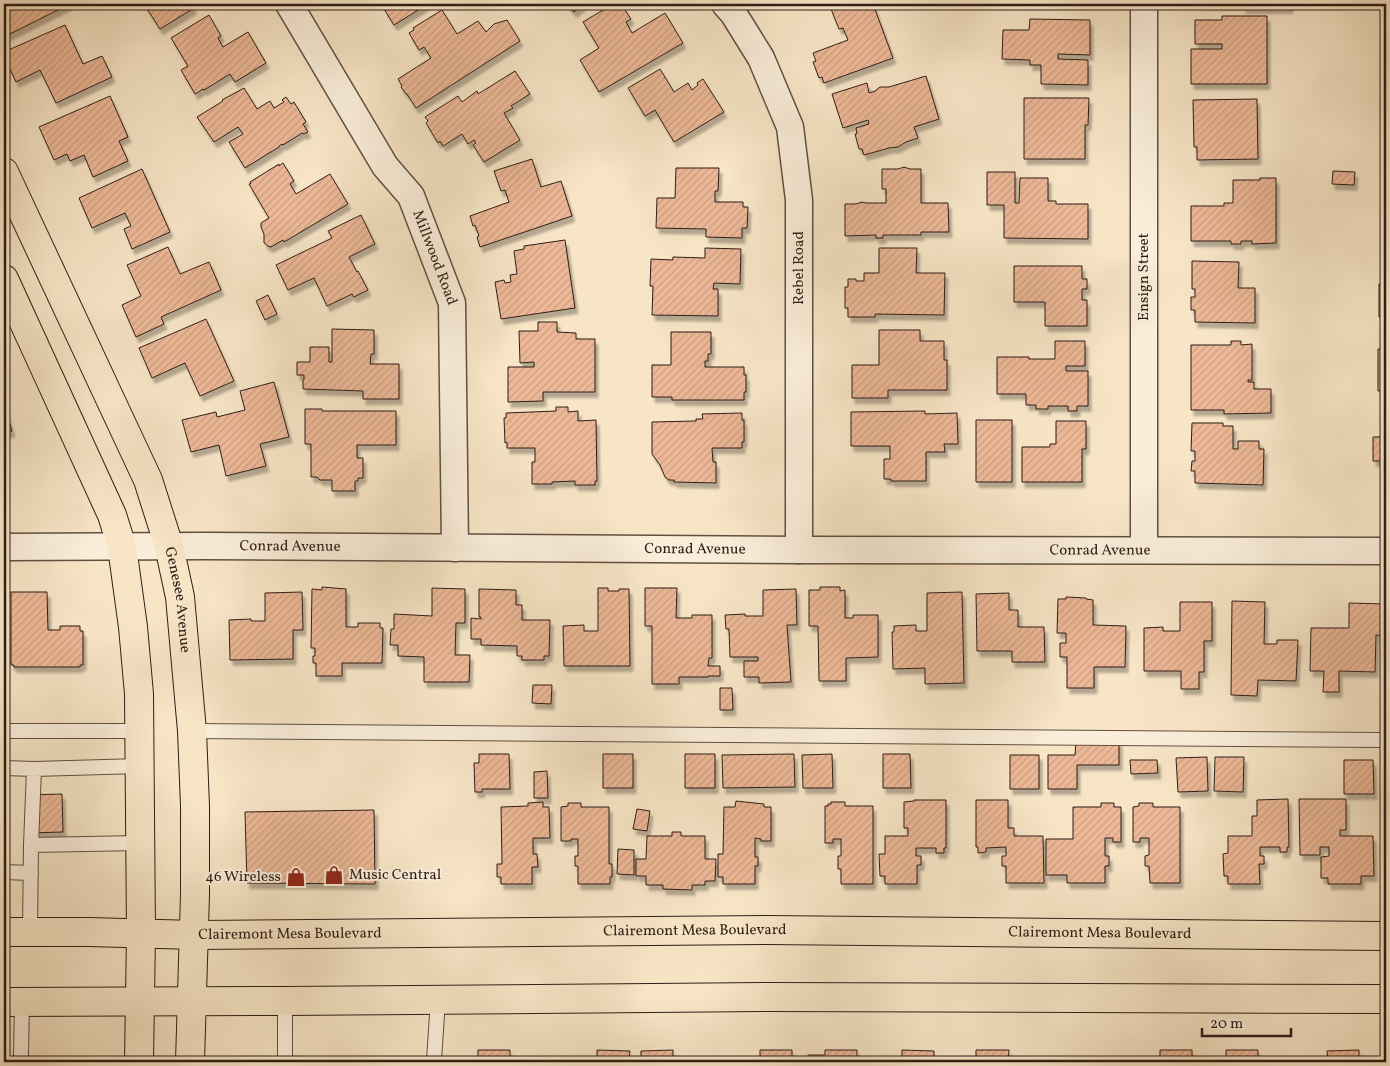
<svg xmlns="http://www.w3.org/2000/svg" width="1390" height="1066" font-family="Vollkorn,serif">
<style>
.building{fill:url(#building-hatch);stroke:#2f1d16;filter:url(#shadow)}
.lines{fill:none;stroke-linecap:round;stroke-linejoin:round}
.lane-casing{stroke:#614f42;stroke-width:16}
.street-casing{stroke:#614f42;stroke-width:29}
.primary-casing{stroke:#2f1d16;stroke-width:30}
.lane{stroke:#faeeda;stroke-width:14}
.street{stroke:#faeeda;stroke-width:26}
.primary{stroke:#f7e5c6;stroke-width:28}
.labels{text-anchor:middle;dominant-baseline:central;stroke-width:4;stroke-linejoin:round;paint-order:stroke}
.street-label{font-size:15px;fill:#2f1d16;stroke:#faeeda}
.poi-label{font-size:15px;fill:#2f1d16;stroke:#faeeda;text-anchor:start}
</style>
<defs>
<pattern id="building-hatch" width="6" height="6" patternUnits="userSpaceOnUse" patternTransform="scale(1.25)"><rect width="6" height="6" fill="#edb897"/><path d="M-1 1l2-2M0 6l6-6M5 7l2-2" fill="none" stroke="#cc9e81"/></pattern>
<filter id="shadow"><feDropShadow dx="3" dy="5.5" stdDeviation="1" flood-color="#0004"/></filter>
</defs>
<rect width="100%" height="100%" fill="#f7e5c6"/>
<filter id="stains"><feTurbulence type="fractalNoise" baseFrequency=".004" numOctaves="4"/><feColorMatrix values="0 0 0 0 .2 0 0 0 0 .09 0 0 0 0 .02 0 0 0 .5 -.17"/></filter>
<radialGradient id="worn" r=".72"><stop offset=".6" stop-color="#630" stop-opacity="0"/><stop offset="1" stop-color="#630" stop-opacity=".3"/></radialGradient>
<!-- building -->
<path class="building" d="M4,4H70L4,37Z
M144,4H191L194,8L160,29Z
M386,4H428L394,25L384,9L388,7Z
M566,4H584L574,12Z
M613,4H621L631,19L626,22L632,33L665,13L683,43L599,92L580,60L599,48L583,22Z
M846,4H873L893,58L824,83L822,77L819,78L813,62L816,61L813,53L848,40L843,28L839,29L831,9Z
M1197,4H1290V8H1243V4Z
M442,10L457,34L478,21L486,32L494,24L507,20L520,41L416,108L407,94H406L401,87L402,86L398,79L431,58L424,47L419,50L409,33L414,30L413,28Z
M209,15L221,36L218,38L223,47L248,32L266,63L235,82L230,74L204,90L203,89L195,94L181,70L188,66L171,38Z
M1222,16H1267V84H1191V49H1222V44H1195V20H1222Z
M1030,19L1090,20V55L1058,54V59L1088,60V85L1041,84V65H1030V60L1002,59L1003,30H1029Z
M65,25L83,64L102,56L112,77L56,103L40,70L16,82L4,56V52Z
M660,69L674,92L688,83L692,90L698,85L697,83L703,79L724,112L674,142L655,110L645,116L628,88Z
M515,71L530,94L511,106L513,108L504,113L520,140L484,162L473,145L476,143L474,140L468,144L462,134L443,146L440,141L438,143L426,123L428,121L425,117L458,96L462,102L477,91L478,94Z
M926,76L939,119L914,127L918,138L906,142L898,147L889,148L864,155L862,149H859L855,134H857L856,128L869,124L868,120L843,128L832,94L867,83L869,93L875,91L880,87H889Z
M244,88L257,109L270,101L274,108L284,102L282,100L286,97L291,104L294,102L306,122L303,124L308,132L303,134L302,133L283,145L282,144L279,146V147L245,168L229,142L243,134L238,127L214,142L197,117L223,101L222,100Z
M110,96L128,137L119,141L128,161L93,177L84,155L70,161L67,154L54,160L39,127Z
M1024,98H1089L1088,125H1085V159H1024Z
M1257,99L1258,159L1197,160V147H1194L1193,100Z
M532,159L541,187L561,181L572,216L480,247L477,237L479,236L475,225L473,226L470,216L509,202L505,190L501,191L494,171Z
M283,163L294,181L290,184L296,194L330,174L348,204L284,242L283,240L271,247L268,246L264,243V234L261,227V223L269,218L249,184L251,183L250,182L279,164V166Z
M904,167L910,169H921V203H948L949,232H921V235H883V238H876V235L845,236V204H856L862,202L866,203H886V189H882V169H898Z
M676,168H719L718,191H715V202H743V207H748L747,228H742V238L706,237V229L656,228L657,198H675Z
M142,169L170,232L132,249L124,229L131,226L125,213L92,228L79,198Z
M1333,171L1355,172L1354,185L1332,184Z
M987,172H1015V203H1019L1020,178H1048V201H1056V204H1088V239L1004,238V205H987Z
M1260,178H1276V243L1252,244V241H1241V244H1231V241H1191V206H1224V203H1233V180H1260Z
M361,215L375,244L349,257L357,272L358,271L368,290L354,297L352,294L327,306L314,278L288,290L276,265L332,238L328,231Z
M565,240L575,308L501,319L495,282L504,280L505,283L511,282L510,275L517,274L514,251L524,249V246Z
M168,247L180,274L209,262L221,290L161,317L164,324L136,337L122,305L141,296L127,265Z
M705,248L741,249L740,284L714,283L713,289H718V316L652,315L653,286H650L651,259L673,260V257L705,258Z
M879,248H917L916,273H945L944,315L875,314V317H848V308H845V287H848V279H856V281H864V273H879Z
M1192,261L1239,262L1238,288H1255V323L1195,322V310H1191V297H1195V289H1192Z
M1014,266H1082V279H1087V289H1082V300H1087V326H1045V302H1014Z
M1379,284H1386V317H1379Z
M268,295L277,314L265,320L256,301Z
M206,319L234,381L200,396L185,363L152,378L139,348Z
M538,322H557V332L576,333V339H595V392H543V401L508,402V367H534V362L520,363L519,331H538Z
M332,329L374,330V354H371L370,364H399V399H363V391L303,389V380H304V375H297V362H310V347H329V362H332Z
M879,330H920V341H944V360H947V390H888V398H852V365H879Z
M671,332H711V354H708V361H705V367H744V375H746V392H744V400H672V397H652V365H671Z
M1055,341H1085V366H1066V371H1088V406H1077V411H1068V406H1048V409H1036V405H1026V394H997V357H1029V359H1055Z
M1231,341H1241V345L1252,344V380H1248V382H1254V389H1271V413L1224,414V410H1191V345H1231Z
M1378,349H1386V391H1378Z
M274,382L289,437L260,444L266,466L226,476L219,445L191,452L182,420L216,412L217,417L245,410L240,391Z
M4,405L12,431L4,434Z
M556,407H568V412L578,411V421L596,420L597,481H595V485H575V481L552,482V484H532V462H535V448H507V442L505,443L504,418H506V413L556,411Z
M305,409H322V411H396V445H357V458H363V478H358V481H355V491H332V480H320L317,477H311V444H305Z
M925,411V414L957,413L958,444H944L945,452H926V481H891V479H884V459H890V446H851V412Z
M742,413V420H744V442H742V448H712L713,462H716V483L674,482V480H669L665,477L660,465L652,454V422L696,421V419H703L702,414Z
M976,420H1012V482H976Z
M1056,421H1086V449H1082V482H1022V447H1050V444H1056Z
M1192,423H1223V426H1233V449H1238V441H1259V449H1264L1263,485L1195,483V471H1191L1192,461H1195V451H1191Z
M1373,437H1386V461H1373Z
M322,587L346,589V627H358V623H380V628H383L382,663H342V676H316V663H313V656H315V648H311L312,589L322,590Z
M820,587H840V591L845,590V618H853V615H878V657L846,658V681H819L818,626H809V590H820Z
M432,588L465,589V623H456L455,655H470L469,682H424V657L398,656V645H390L391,629H394V614L432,616Z
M598,588H608V591H619V589H629L630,666H564L563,626L584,625V631H598Z
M645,588H677L676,618H692V615H712V658H709L708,666H720V676H708V677H679V684H652V626H645Z
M479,589L516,590V605H522V620H550L549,656H544V660H522V656H517V646L481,645V639H471V618L481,619V617H479Z
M796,589L797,625H787L791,682L759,683V677H744V661H758V657H730L729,629H726L725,615L745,614V616H763V590Z
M11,592H47L48,630H60V626H80V631H83V665H80V667H14V665H11Z
M302,592L303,630H293V659L230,660L229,620L251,619V621H265V593Z
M962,592L964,683L925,684V668L893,669L892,632H894V626L916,625V631H927V593Z
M1009,593V610H1018V627H1044L1045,662H1012V651H977L976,594Z
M1066,597L1086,598V599L1093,600V625L1126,626L1125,667H1094V688H1067V657H1060V643H1066V633H1057L1058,599H1066Z
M1232,601L1265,602L1264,644H1277V640H1298L1296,681L1258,680L1257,696L1231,695Z
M1180,602H1212V641H1204V672H1199V689H1181V671H1144V628L1163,627V631H1180Z
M1349,603L1384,604L1383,636L1376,635L1375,672L1339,671V692H1323L1324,671H1310L1311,628H1349Z
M533,685H552L551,704L532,703Z
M720,688H732L733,710H720Z
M1076,741H1119V765H1077V789H1048V755H1075Z
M479,754H509L510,789H482V792H475L474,763H479Z
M603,754H633V788H603Z
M685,754H715V788H685Z
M794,754L795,787L723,788L722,755Z
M832,754L833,788H803L802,755Z
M883,754H910L911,788H883Z
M1010,755H1039V789H1010Z
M1207,757L1208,791L1178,792L1176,758Z
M1215,757H1244L1243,792L1214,791Z
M1382,759H1386V793H1382Z
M1130,760H1157L1158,773L1131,774Z
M1344,760H1373L1374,794H1344Z
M547,771L548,798H534V772Z
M4,790H5V839H4Z
M62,794L63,832L27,833L26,795Z
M1288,799L1289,847H1287V852H1280V847H1260V856H1264V864H1259L1260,884H1228V876H1224L1223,854L1228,853V836H1252V816H1257V800Z
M1299,799H1346V830H1340V836H1373L1374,876H1361V884H1328V878H1321V857L1329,856V847H1320V855H1300Z
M914,800H946V848H944V853H936V848H916V856H921V865H917V884H885V876H880L879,854H885V836H908V828H904V802L914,801Z
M976,800H1008V828H1014V836H1043L1044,883H1006V866H1002V856H1006V847L986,848V852L978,853V847H976Z
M736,801L764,804V807H771V841H761V839L755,838V857H758V866H755V884H723V877H718V854H723L724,807H735Z
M543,802V807H549L550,838H533V854H537L538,867H532V884H501V877H497V864H502L501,807L528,806V803Z
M831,802H845V806H873V884H841V869H838V856H841V839H833V843H825V806H828V804H831Z
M568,803H581V807H609V864H612V877H610V884H578V866H575V856H578V839H571V841H561V807L568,806Z
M1101,803H1114V807H1121V842H1113V838H1105V856H1109V866H1105V883H1067V875H1046V839H1073V807H1101Z
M1139,803H1153V807H1180V883H1150L1149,866H1145V856L1149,855V838H1140V842H1133V807L1139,806Z
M637,809L650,811L647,831L633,829Z
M374,810L375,884L247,883L245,812Z
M672,832H681V836H705V859H716L715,881H705V885H692V890L663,889V885H646V876H636V859H646L647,836H672Z
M618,849L634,850V875L617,874Z
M478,1050H510V1062H473V1060H478Z
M597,1050L630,1051L629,1059H633V1062H597Z
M673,1050V1062H638V1059H641V1051Z
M760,1050H792V1058H798V1062H760Z
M825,1050H857V1062H808V1055H825Z
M902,1050L934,1051V1058H938V1062H902Z
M976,1050H1009L1008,1062H963V1058H976Z
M1160,1050H1192V1058H1195V1062H1160Z
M1226,1050H1258V1062H1221V1059H1226Z
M1359,1050V1057H1374V1062H1328L1327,1051Z"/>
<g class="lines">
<!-- lane casing -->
<g class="lane-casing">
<path id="lane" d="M4,731H141
M192,731L1386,740
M4,768L34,769L140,766
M31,845L141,843
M4,872L31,873
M30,933L31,845L34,769
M285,1001V1062
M21,1055L22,1002
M431,1062L434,1060L438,1000"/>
</g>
<!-- street casing -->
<g class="street-casing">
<g id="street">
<path id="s1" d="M289,4L385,166L411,196L452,303L455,548"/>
<path d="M725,4L733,13L761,58L790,127L799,200V550"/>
<path d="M1144,4V550"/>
<path id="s2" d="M4,547L204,546L799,550L1386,551"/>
</g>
</g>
<!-- primary casing -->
<g class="primary-casing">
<g id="primary">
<path id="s3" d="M4,172L148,480L169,546L180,597L192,731L195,806V894L190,1062"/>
<path d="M4,279L112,515L122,547L133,627L139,694L141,933L139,1062"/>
<path id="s4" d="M4,932H89L195,935L767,930L1386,936"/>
<path d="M4,1002L285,1001L767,997L1386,999"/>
</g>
</g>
<!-- lane -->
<use href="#lane" class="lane"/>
<!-- street -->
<use href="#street" class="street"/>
<!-- primary -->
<use href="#primary" class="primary"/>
</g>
<!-- icons -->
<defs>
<g id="shop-bare" transform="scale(1.5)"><path d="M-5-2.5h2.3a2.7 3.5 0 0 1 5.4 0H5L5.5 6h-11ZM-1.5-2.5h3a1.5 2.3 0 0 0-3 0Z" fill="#8f2418" stroke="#faeeda" stroke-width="2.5" paint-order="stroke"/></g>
</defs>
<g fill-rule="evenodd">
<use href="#shop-bare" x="334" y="875"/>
<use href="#shop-bare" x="296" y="877"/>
</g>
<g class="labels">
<!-- street labels -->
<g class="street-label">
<text stroke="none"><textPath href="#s1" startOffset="294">Millwood Road</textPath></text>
<text transform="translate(799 268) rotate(-90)">Rebel Road</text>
<text transform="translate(1144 277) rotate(-90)">Ensign Street</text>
<text stroke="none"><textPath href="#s2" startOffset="286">Conrad Avenue</textPath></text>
<text stroke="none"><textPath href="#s2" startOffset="691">Conrad Avenue</textPath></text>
<text stroke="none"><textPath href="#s2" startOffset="1096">Conrad Avenue</textPath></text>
<text stroke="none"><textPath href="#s3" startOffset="464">Genesee Avenue</textPath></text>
<text stroke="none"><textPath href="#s4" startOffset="691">Clairemont Mesa Boulevard</textPath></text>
<text stroke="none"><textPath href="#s4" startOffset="1096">Clairemont Mesa Boulevard</textPath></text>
<text stroke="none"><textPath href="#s4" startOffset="286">Clairemont Mesa Boulevard</textPath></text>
</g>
<!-- poi labels -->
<g class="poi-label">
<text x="349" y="875">Music Central</text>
<text x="281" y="877" text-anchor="end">46 Wireless</text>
</g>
</g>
<!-- margin -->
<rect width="1390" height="1066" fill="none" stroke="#f7e5c6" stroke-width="20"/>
<rect x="5" y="5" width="1380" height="1056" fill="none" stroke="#2f1d16" stroke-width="2.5"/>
<rect x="10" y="10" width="1370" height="1046" fill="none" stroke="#2f1d16"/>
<!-- scale -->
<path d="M1202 1028v8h89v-8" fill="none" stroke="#2f1d16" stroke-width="2.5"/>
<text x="1210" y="1028" font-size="15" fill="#2f1d16" stroke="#faeeda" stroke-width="4" paint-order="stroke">20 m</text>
<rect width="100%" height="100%" filter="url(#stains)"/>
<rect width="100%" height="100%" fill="url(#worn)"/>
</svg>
